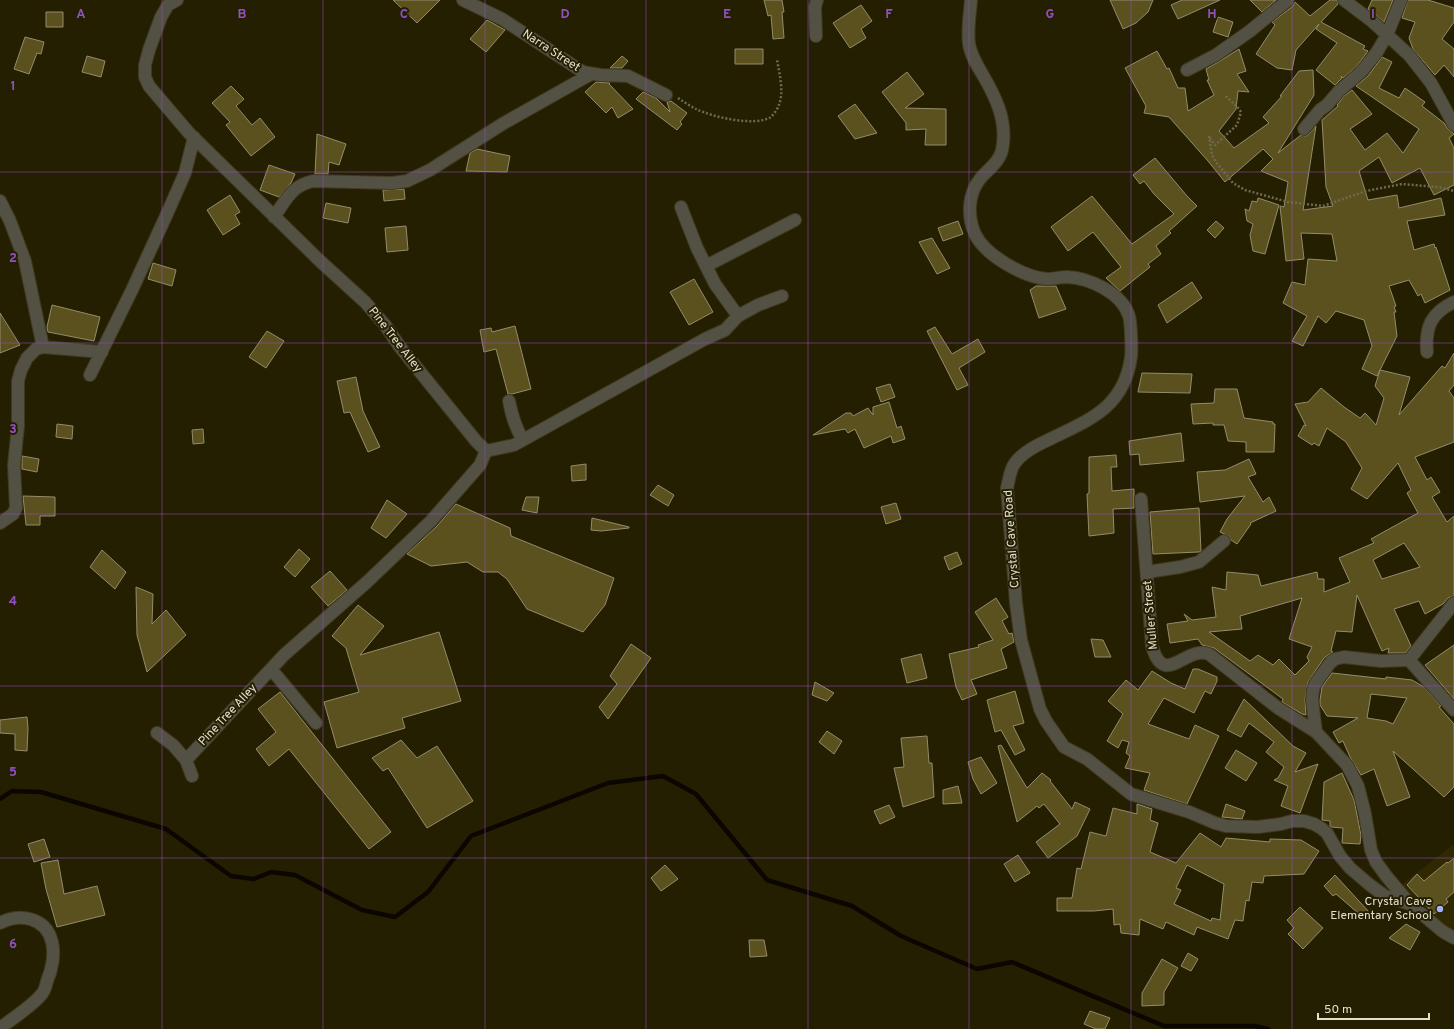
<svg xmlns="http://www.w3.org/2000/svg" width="1454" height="1029" font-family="Overpass,sans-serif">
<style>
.built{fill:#302801}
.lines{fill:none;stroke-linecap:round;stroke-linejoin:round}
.stream{stroke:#0b0600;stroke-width:4.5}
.building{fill:#5b511e;stroke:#938c6c;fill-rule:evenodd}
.minor-casing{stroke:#403a1f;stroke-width:14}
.path{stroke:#6e6951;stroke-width:2.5;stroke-dasharray:2 2;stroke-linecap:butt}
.minor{stroke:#535044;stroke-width:12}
.grid{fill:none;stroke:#9050c2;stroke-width:1;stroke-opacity:0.55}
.poi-dot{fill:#a7b1fc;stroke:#251f02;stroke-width:1.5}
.labels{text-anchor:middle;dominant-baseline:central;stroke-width:4;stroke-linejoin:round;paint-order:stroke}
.street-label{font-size:12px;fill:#e3e0cf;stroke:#251f02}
.poi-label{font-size:12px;fill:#e3e0cf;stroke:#251f02;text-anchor:end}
.grid-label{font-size:13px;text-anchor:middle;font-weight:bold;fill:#9050c2;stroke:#251f02;stroke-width:4;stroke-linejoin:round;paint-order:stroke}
</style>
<rect width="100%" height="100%" fill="#251f02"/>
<!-- built -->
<path class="built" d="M1454,844V933L1400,886Z"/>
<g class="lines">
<!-- stream -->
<path class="stream" d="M0,799L12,791L41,792L166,829L231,876L254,879L271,872L295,875L362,910L395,917L428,892L471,836L608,783L663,776L696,794L767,880L852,906L901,936L977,969L1012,962L1164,1026H1254L1268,1029"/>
</g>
<!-- building -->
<path class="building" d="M393,0H440L417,23Z
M764,0H782L784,12H782L784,38L773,39L771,15L768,16Z
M1110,0H1153L1148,12L1136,23L1123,29Z
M1182,0H1220L1178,19L1171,5Z
M1250,0H1276L1262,12Z
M1330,0H1337L1338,4L1321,22L1365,46L1363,49L1368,51L1357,66L1343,78L1341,76L1342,78L1335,85L1316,70L1337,43L1316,29L1319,24L1296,50L1292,70L1277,68L1256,54L1275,25L1272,22L1293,6L1295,2L1310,16Z
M1372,0H1393L1384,22L1368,9Z
M1408,0H1428L1454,8V22L1442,39L1454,49V77L1444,65L1435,75L1413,49L1409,38L1415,22L1402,18Z
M861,5L872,21L861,29L866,38L850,48L833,23Z
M46,12H63V27H46Z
M1218,17L1233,22L1228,37L1213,32Z
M487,20L505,30L486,52L470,39Z
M25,37L44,42L41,54L37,53L29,74L14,69Z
M735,49H763V64H735Z
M1239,49L1246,71L1237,74L1249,92L1238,91L1236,109L1219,131L1234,148L1269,123L1263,117L1282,96H1280L1299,71L1313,70L1314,95L1278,153L1301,135L1306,136L1309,134L1316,126L1303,210L1333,206L1326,187L1322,120L1338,106L1337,105L1344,96L1352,90L1372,114L1350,129L1365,150L1387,133L1403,153L1419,129L1356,86L1368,76L1382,57L1392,62L1379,88L1399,98L1405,88L1425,102L1422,106L1444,123L1448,129L1454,134L1449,138L1454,148V185L1434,195L1420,168L1392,183L1379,157L1359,171L1368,200L1397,195L1399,208L1441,198L1445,215L1407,221L1414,250L1434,244L1435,248L1436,247L1450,290L1425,303L1421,294L1418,296L1409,280L1389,286L1396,306L1394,307L1396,312H1394L1397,336L1380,370L1410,377L1399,415L1442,366L1445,368L1454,353V385L1449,391L1454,398V442L1415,457L1427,480L1431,477L1440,492L1432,497L1447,522L1454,516V596L1448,598L1443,604L1425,614L1419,601L1394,609L1411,646L1405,653H1388L1389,648L1382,651L1357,595L1352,632L1336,631L1331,651L1333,652L1324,658L1308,682L1305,699L1306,715L1302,714L1282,702L1283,699L1214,648L1202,645L1198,639L1170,643L1167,624L1188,621L1184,614L1192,620L1216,617L1212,587L1226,590L1227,572L1258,575L1261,586L1317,572L1318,579H1324V592L1350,582L1339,558L1374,543L1371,539L1418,513L1407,493L1411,490L1398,463L1367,499L1351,489L1362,468L1346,442L1327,428L1319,446L1314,443L1312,445L1298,436L1304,425L1306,426L1295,404L1308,402L1321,388L1344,407L1360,418L1365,413L1376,425L1384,398L1375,386L1380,370L1377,376L1362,369L1372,346L1364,320L1336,311L1326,323L1318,316L1303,346L1292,341L1307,316L1283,303L1292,282L1305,285L1308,259L1337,261L1332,234L1301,233L1304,259L1286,261L1280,206L1284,207L1288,182L1261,171L1273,159L1263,149L1225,182L1208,161L1169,117L1144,113L1146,106L1125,68L1157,51L1167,69L1169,68L1178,88H1185L1188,111L1214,95L1207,80H1209L1206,69L1220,61ZM1404,543L1420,567L1382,579L1373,560ZM1302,598L1289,639L1312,647L1307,657L1309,661L1295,675L1279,659L1273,665L1258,655L1250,661L1209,632L1242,629L1240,616Z
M87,56L105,61L101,77L82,72Z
M622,56L628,61L622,68H610Z
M907,72L924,94L905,108L946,109V145H925L926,129L906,130V123L882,92Z
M596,82L610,83L609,84L633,109L618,118L612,107L606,113L585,92Z
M231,86L244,99L236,106L252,125L260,118L275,137L251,156L226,125L230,122L212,103Z
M643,92L656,98L670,112L667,102L671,101L687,113L680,122L682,124L677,130L636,99Z
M855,104L877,133L855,139L838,116Z
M317,134L346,144L339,165L329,162L328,174H315Z
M477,149L510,156L507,172L466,171L470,153Z
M1155,158L1187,196L1197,206L1169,231L1171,233L1156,246L1161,254L1148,264L1150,267L1120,291L1106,278L1121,267L1093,232L1068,251L1051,227L1092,196L1132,244L1174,214L1154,194L1144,181L1140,184L1133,175Z
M269,165L295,174L291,183L279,197L260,190Z
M404,189L405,199L384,201L383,190Z
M230,195L240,212L235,215L240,224L223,235L207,210Z
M1258,198L1279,205L1265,254L1253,251L1250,235L1253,224L1247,221L1245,209L1249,211L1252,201L1257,202Z
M326,203L351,208L348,223L323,218Z
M958,221L963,234L943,241L938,228Z
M1216,221L1224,228L1215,238L1207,230Z
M406,226L408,250L387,252L385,228Z
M932,238L950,268L937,274L919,242Z
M153,263L176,270L172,286L148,279Z
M694,279L713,312L689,325L670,292Z
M1192,282L1202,298L1167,323L1158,305Z
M1036,286H1056L1066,309L1039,318L1030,290Z
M52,305L100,317L94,341L48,332L47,327Z
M0,313L20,345L0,353Z
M515,326L531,389L512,394H508L496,349L484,352L480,330L491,328L492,332Z
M935,327L952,354L978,339L985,352L959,368L968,385L957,390L927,331Z
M267,331L284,341L266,368L249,357Z
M1142,373L1192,374L1190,393L1138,392Z
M356,377L363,411L380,447L368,452L350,412L344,413L337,381Z
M890,384L895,397L881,402L876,388Z
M1215,389H1237L1244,418L1273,422V424H1275L1274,452H1246V442L1228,441L1224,425H1213V423L1193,424L1191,404L1214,403Z
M889,402L897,428L901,426L905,439L893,443L891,436L864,448L855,429L848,433L845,429L813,435L846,413H851L853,416L868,408L873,415V407Z
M57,424L73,426L72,439L56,437Z
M203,429L204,443L193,444L192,430Z
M1181,433L1184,461L1140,465L1139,454L1130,455L1129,441Z
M1116,455L1117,467H1111L1112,491L1134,489V508L1113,509L1114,533L1089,536L1087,494L1089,493V457Z
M22,456L39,459L37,472L22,469Z
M1249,459L1256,474L1248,477L1263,502L1269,497L1276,511L1250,523L1251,524L1237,544L1231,540L1229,536L1220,532L1227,519L1245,496L1200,502L1197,472L1225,470Z
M586,464V480L572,481L571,466Z
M658,485L674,495L668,506L650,495Z
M23,496L55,497V516H40V525H26Z
M526,497H539L537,513L522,510Z
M387,500L407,514L386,538L371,528Z
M896,503L901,519L886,524L881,507Z
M456,504L510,528L511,536L614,578L605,605L583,632L527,609L507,579L498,572H483L467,562L431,566L407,554L437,526Z
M1199,508L1201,551L1199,552L1153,554L1150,512Z
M592,518L629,527V528L601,531L591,530Z
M299,549L310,559L295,577L284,567Z
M102,550L126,572L115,589L90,567Z
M957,552L962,564L949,570L944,557Z
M330,571L347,590L328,606L311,587Z
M136,587L153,594L152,624L166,610L186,635L147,672L137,635Z
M996,598L1008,617L1002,621L1009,634L1012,633L1014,642L1001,649L1007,668L971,680L977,694L962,700L956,687L949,654L979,647L978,645L993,640L975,612Z
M358,605L384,626L360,655L439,632L461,701L402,718L405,728L337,748L324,702L359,692L346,648L332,636Z
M1091,639L1103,640L1111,657H1095Z
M631,644L651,658L608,719L599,707L617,684L610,676Z
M1454,645V699L1425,665Z
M921,654L927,678L907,683L901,659Z
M1193,669H1198L1217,677V681L1211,694L1205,691L1194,713L1164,698L1148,724L1189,739L1195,725L1219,736L1187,804L1144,790L1150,773L1125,768L1130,756L1126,753L1129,742L1122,740L1118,748L1107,741L1123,714L1108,701L1126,680L1138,690L1152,671L1171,683L1185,689Z
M1332,673L1386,679V677L1412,680L1424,687L1441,706L1439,707L1454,724V787L1444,797L1393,751L1410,797L1387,806L1374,769L1361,775L1350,757L1343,741L1339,743L1333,732L1358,718L1327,716L1320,705V700L1322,687ZM1371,694L1407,698L1393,724L1386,721L1367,718Z
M815,682L834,693L827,701L812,695Z
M1015,691L1024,723L1013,726L1025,750L1015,755L1001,730L995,732L987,700Z
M280,692L391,832L369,849L289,749L269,766L256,749L276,732L258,709Z
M1244,699L1293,746L1306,753L1295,772L1318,764L1300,813L1281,806L1288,786L1274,780L1278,778L1284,767L1266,752L1274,742L1249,723L1241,737L1227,730Z
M27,717L28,728L27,751L15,750V734L0,733V720Z
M827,731L842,741L834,754L819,742Z
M927,736L929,763H932L934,797L903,807L894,768L904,767L901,738Z
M401,740L417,758L437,746L473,801L427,828L388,768L383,771L372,758Z
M1001,745L1027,788L1042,773L1051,780L1050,781L1072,809L1075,802L1090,809L1077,836L1048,858L1036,842L1060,824L1044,804L1039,808L1037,806L1017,822L998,746Z
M1236,750L1257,763L1246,781L1225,768Z
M981,757L997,783L981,794L973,779L968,762Z
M1342,773L1354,800L1361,835L1360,844L1342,843L1343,828L1331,827L1330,826V821L1322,820L1324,782Z
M958,786L962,803L943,804V790Z
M1137,804L1152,809L1150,820L1158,823L1150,852L1176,863L1200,833L1221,847L1226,838L1270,842V839L1301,840L1319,851L1304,874L1264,876L1263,883L1252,882L1249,901L1246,900L1243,921L1235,920L1228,939L1197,927L1194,935L1166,922L1163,929L1140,919L1139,935L1121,933L1120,924L1114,925L1113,909L1094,911H1057V898H1072L1077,868L1081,869L1090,832L1106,836L1113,808L1137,814ZM1187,865L1224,884L1220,920L1212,918L1211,921L1174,904L1181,890L1176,888Z
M1226,804L1245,811L1242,819L1222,817Z
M889,805L895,817L880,824L874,811Z
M44,839L50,857L34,862L28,844Z
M1018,855L1030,873L1015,882L1004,864Z
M1454,858V892L1446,899L1448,902L1434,914L1407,885L1417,874L1424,881L1447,862L1448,863Z
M58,860L64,894L97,886L105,915L57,927L46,889L41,863Z
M665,865L678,879L661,891L651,878Z
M1335,875L1370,913L1365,919L1336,894L1333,896L1324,886Z
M1300,907L1323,928L1303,949L1288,934L1294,928L1287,920Z
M1406,924L1420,932L1410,950L1389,938Z
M749,940H764L767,956L750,957Z
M1188,953L1198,959L1191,971L1181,966Z
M1162,959L1178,968L1164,992V1005L1142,1006V993Z
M1090,1011L1110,1018L1105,1029H1096L1084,1024Z"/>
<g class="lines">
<!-- minor casing -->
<g class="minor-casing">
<path id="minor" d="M177,0L168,5L161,17L149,50L145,65V77L149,86L189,133L320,261L365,302L385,325L400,347L476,441L486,451L480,465L431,521L367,582L284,655L186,760
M463,0L502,19L583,72L600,75L628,76L666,95
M971,0C970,14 967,30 969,44C971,56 978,67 984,77C996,98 1006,119 1003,144C1002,161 990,167 980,179C968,194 967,216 975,234C985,255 1023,277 1047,279C1053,279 1060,277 1067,277C1090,278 1122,293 1129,316C1131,323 1132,350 1131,357C1124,408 1089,420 1048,440C1037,445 1022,453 1015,463C1010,469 1009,480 1007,488L1016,603L1021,640L1040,709L1046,721L1064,747L1087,759L1131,794L1189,812L1215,823L1226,826L1258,827L1281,824L1292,821H1304L1314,824L1321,828L1327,833L1340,856L1350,868L1370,885L1385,896L1410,904
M1344,0L1373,22L1409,55L1431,83L1454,125
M816,36L815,7L817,0
M1187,70L1216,55L1250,31L1288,0
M1304,129L1320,110L1327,105L1339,91L1362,71L1377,52L1387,35L1401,0
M0,201L10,221L25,261L43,347L102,352
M681,207L697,248L715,284L738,316
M274,217C286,200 291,186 313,181L392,183L407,181L430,170L504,123L591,74
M706,266L795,220
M1427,352C1425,327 1431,313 1454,302
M90,375L132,290L166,216L185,173L194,137
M509,401C512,416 515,427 523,440
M486,451L514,445L705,339L725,330L738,316L758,305L782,296
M1141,499L1152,646C1164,689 1186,645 1209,654L1278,708L1316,732
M0,523L13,514L16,508L14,465L18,426V381L21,370L27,358L36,349L43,347
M1147,572L1180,567L1199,562L1224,541
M1409,660L1381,661L1344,657L1335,659L1330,663L1315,684L1313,690L1312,700L1316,732L1347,765L1358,786L1365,814L1371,850L1376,862L1387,877L1410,904L1442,931L1454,938
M1409,660L1454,603
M1409,660L1454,710
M271,669L316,723
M157,733L173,745L186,760L192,776
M0,923C20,913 46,917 52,942C55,954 52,970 47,981C46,986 44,992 41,995C32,1006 12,1019 0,1028"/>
</g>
<!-- path -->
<path class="path" d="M678,98C684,102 690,106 696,109C712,117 755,127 771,117C773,115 777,110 778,107C785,93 779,73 777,59
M1209,136L1212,155L1216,162L1233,183L1245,190L1288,202L1323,206L1366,191L1402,184L1438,187L1454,191
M1210,138L1215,145L1237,125L1241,112C1237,105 1231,102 1226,96"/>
<!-- minor -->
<use href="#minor" class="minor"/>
</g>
<!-- grid -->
<path class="grid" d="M162,0V1029M323,0V1029M485,0V1029M646,0V1029M808,0V1029M969,0V1029M1131,0V1029M1292,0V1029M0,172H1454M0,343H1454M0,514H1454M0,686H1454M0,858H1454"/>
<!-- markers -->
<circle class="poi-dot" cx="1440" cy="909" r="4"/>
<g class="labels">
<!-- street labels -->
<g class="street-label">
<text transform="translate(551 51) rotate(33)">Narra Street</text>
<text transform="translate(395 340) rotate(52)">Pine Tree Alley</text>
<text transform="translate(1012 539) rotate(-94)">Crystal Cave Road</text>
<text transform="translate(1151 615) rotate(-95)">Muller Street</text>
<text transform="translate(228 715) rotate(-47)">Pine Tree Alley</text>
</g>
<!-- poi labels -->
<g class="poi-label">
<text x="1432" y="902">Crystal Cave<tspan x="1432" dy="14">Elementary School</tspan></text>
</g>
</g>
<g class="grid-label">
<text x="81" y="18">A</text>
<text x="242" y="18">B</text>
<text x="404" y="18">C</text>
<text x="565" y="18">D</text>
<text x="727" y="18">E</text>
<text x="889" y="18">F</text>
<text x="1050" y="18">G</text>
<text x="1212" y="18">H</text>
<text x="1373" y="18">I</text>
<text x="13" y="90">1</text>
<text x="13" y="262">2</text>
<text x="13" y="433">3</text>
<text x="13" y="605">4</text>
<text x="13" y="776">5</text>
<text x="13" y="948">6</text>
</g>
<!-- scale -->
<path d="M1318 1013v6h111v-6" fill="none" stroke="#e3e0cf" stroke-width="2"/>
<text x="1324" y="1013" font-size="12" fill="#e3e0cf" stroke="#251f02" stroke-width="3" paint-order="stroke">50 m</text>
</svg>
